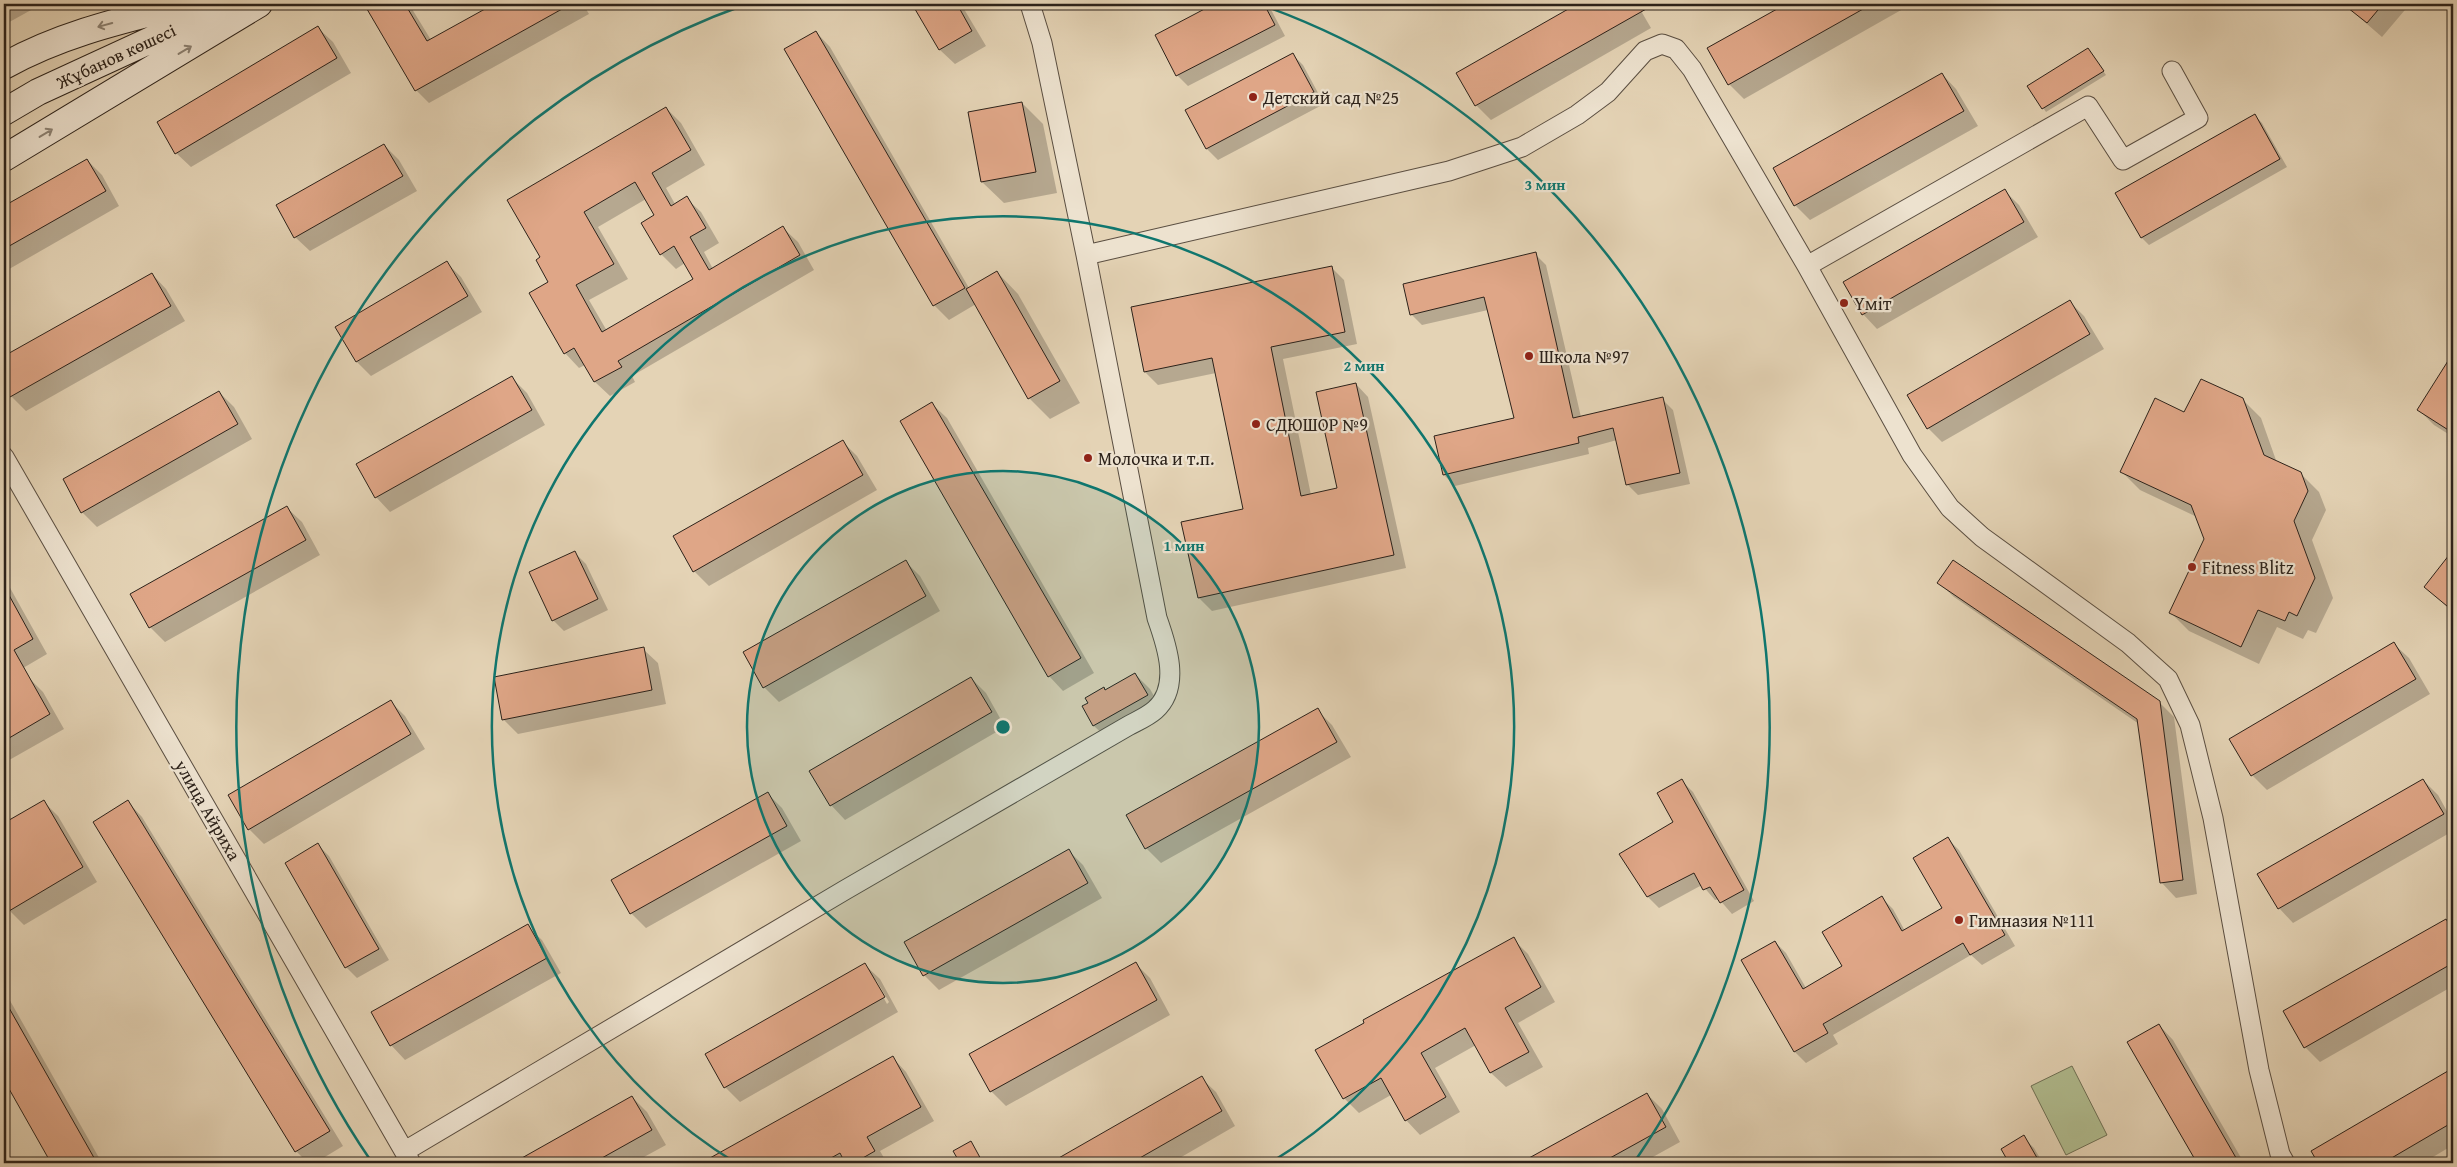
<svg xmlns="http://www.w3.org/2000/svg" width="2457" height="1167" font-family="'Gentium Book Plus',serif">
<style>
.green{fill:#b1bd90;stroke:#6e7055}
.shadow{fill:#0003;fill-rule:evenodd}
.building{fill:#dfa687;stroke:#2c221a;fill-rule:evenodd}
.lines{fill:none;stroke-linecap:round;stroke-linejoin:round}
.street-casing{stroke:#5a4e41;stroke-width:21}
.secondary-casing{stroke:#2c221a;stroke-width:28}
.street{stroke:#ede2cf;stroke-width:19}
.secondary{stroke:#ede2cf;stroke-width:26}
.oneway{stroke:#8c8274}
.ring{fill:none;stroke:#0f766e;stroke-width:2.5}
.poi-dot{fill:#8f2418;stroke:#ede2cf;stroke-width:2}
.labels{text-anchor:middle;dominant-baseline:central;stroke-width:4.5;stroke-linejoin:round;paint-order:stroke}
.street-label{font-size:18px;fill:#2c221a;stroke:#ede2cf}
.poi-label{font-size:18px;fill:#2c221a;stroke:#ede2cf;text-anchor:start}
.centre{fill:#0f766e;stroke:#ede2cf;stroke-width:2.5}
.ring-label{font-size:15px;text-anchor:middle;font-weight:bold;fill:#0f766e;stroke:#ede2cf;stroke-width:4.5;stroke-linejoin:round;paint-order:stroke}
</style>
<rect width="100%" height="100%" fill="#e4d3b5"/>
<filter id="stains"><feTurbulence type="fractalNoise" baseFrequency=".004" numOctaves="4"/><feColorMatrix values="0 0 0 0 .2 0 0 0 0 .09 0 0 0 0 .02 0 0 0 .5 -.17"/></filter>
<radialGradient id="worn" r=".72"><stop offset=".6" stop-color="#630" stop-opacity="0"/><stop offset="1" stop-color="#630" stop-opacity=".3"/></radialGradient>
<!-- green -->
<path class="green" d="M2072,1066L2107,1135L2066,1155L2031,1086Z"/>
<!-- shadow -->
<path class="shadow" d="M4,4H42L4,25Z
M372,4H409L431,40L497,4H583L589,14L429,103L416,90L367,7Z
M913,4H961L986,46L955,64L940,50Z
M1217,4H1268L1285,36L1188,86L1177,75L1156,36Z
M1579,4H1637L1651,28L1491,120L1476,105L1458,73Z
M1789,4H1910V5L1744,99L1729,84L1709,49Z
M2344,4H2410L2382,37Z
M318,28L333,42L351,73L191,167L176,153Z
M816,32L830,47L969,288L997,272L1018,294L1080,403L1050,419L1029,398L976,304L949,320L934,305L786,49Z
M2088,49L2106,75L2046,112L2028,86Z
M1292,54L1303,65L1324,104L1218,160L1207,149L1186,110Z
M1942,74L1956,89L1978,126L1810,220L1795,205L1774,168Z
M2453,79V91L2448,85Z
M1022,103L1043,124L1057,193L1004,203L982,182Z
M666,108L681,123L705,165L666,188L675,204L686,198L701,212L719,243L704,252L713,269L783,228L798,242L814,270L632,376L635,382L610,396L595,382L585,365L579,368L565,353L550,282L538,260ZM646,199L656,216L661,254L676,269L685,263L695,280L607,331L589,300L628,279L598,227Z
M2254,115L2262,123L2287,167L2149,245L2142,238L2117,194Z
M384,145L399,160L417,191L310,251L295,237Z
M87,160L102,175L119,206L4,272V207Z
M2005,191L2019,205L2038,237L1877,329L1863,314Z
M1535,254L1546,265L1581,417L1662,399L1673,410L1690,484L1638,495L1627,484L1617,440L1588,448L1589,454L1455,486L1444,475L1515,419L1488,310L1422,325L1411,314Z
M447,263L461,277L482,312L371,376L357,362L337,327Z
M1331,267L1344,280L1357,344L1283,359L1311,495L1338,489L1356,384L1368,397L1406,568L1212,611L1199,598L1244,510L1216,373L1158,385L1145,372L1132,308Z
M152,274L166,289L185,321L26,411L11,396L4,383V357Z
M2070,302L2084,316L2104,349L1942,442L1928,428Z
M2453,356V437L2434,425L2419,410Z
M512,378L527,393L545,425L390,512L376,497Z
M219,392L234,407L252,439L97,527L82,512Z
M2242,399L2261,418L2277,463L2300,473L2319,492L2326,510L2312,540L2333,598L2316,633L2308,630L2303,639L2277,627L2259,664L2189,631L2171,613L2206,539L2197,517L2140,490L2122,472L2184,414Z
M932,404L947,418L1094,673L1063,691L1049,676Z
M842,441L857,456L877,490L709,586L694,571L675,537Z
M287,508L302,522L320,555L165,642L150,627Z
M2453,552V612L2425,587Z
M575,553L586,564L608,610L564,631L553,620Z
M906,562L920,576L940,611L779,702L764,687L744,652Z
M4,577L47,654L18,671L4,657Z
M1939,583L2159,702L2174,717L2197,894L2176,898L2162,883L2139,724L1954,597Z
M2394,644L2409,658L2430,694L2267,790L2252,775Z
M643,649L658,663L666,704L518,734L503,719Z
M1135,674L1150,689L1162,710L1109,740L1094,726L1083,707Z
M28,677L43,692L64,729L4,763V691Z
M971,678L986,693L1005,727L845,820L831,805Z
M390,701L405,716L425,749L264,844L249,829Z
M1317,710L1332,725L1351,757L1161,863L1146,848L1128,816Z
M2423,780L2438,795L2453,822V831L2293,923L2279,908Z
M1682,781L1693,792L1754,901L1732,914L1719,899L1715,900L1702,885L1659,908L1648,897L1621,855L1675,822Z
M768,794L782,808L801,841L646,928L631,913Z
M43,801L58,816L97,882L24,925L10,911L4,901V825Z
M128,802L142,817L343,1146L315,1163H308L296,1151Z
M1948,839L1959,850L2015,946L1982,965L1971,955L1833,1035L1838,1044L1806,1063L1795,1052L1742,961L1775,942L1786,953L1806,988L1844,967L1882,898L1893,909L1905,931L1944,909Z
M318,845L329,856L389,960L357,978L346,967Z
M1069,851L1083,865L1102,898L939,990L924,975Z
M2446,921L2453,928V986L2320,1062L2305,1047Z
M527,926L542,940L561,973L405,1060L391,1045Z
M1513,939L1528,954L1555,1002L1518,1023L1543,1067L1506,1087L1491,1073L1476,1045L1435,1068L1460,1112L1420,1135L1406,1120L1391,1095L1359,1113L1344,1098Z
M1135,963L1150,978L1170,1015L1006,1106L991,1091Z
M865,965L880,979L898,1012L740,1102L725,1087ZM874,980H876L889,1002L887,1004Z
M4,990L102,1163H52L4,1077Z
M2159,1025L2173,1040L2244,1163H2198L2129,1043Z
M893,1058L906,1072L934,1121L880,1151L887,1163H724L719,1154Z
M2453,1069V1145L2423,1163H2319L2312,1152Z
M1201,1078L1216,1092L1235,1126L1171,1163H1052Z
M1647,1094L1662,1109L1680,1142L1642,1163H1522Z
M632,1097L647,1112L666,1145L633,1163H516Z
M2023,1137L2034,1148L2043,1163H2011L2003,1149Z"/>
<!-- building -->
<path class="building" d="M364,4H405L427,41L494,4H571L415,91Z
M912,4H957L972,31L939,50Z
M1214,4H1264L1275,25L1176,76L1155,35Z
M1577,4H1655L1475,106L1456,73Z
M1786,4H1872L1728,85L1707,48Z
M2343,4H2383L2367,23Z
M318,26L337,58L175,154L157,122Z
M816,31L965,288L933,306L784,49Z
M2088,48L2104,71L2042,109L2027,86Z
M1293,53L1314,92L1206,149L1185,110Z
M1942,73L1964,111L1794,206L1773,168Z
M1022,102L1036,172L981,182L968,112Z
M666,107L691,150L652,173L671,206L687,196L706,228L690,237L709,270L783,226L800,255L618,361L622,367L594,382L574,348L564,354L529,293L548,282L536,260L540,257L507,200ZM635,182L654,215L641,223L660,255L674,246L693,279L602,332L576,285L614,264L584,212Z
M2255,114L2280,159L2141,238L2115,193Z
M384,144L403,176L294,238L276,205Z
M87,159L106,191L4,249V206Z
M2005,189L2024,222L1862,315L1843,282Z
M1536,252L1573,418L1663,397L1680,473L1626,485L1613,428L1578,437L1579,443L1443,475L1434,436L1514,418L1484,297L1410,315L1403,284Z
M447,261L468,296L356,362L335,327Z
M1332,266L1345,332L1271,347L1301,496L1337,488L1316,392L1356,383L1394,555L1198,598L1181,522L1243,509L1212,358L1144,372L1131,307Z
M997,271L1060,381L1028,399L966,289Z
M152,273L171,306L10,397L4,386V356Z
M2070,300L2090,334L1927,429L1907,395Z
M2453,353V433L2417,410Z
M512,376L532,410L375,498L356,464Z
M2201,379L2243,398L2264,455L2301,472L2308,491L2294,521L2315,578L2297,616L2289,612L2285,621L2258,610L2241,647L2169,613L2204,539L2191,505L2120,472L2155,398L2184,412Z
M219,391L238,424L81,513L63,479Z
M932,402L1081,658L1048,677L900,421Z
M843,440L863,475L693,572L673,536Z
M287,506L306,540L149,628L130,594Z
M2453,550V611L2424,587Z
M575,551L598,599L552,621L529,572Z
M906,560L926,596L763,688L743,652Z
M1953,560L2160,701L2183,880L2160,883L2137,719L1937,583Z
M4,586L33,639L14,650L50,714L4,741Z
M2394,642L2416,679L2251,776L2229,739Z
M644,647L652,690L502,720L494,677Z
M1135,673L1148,695L1093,726L1082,706L1088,703L1085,698L1104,687L1105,690Z
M971,677L992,712L830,806L809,771Z
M391,700L411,734L248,830L228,795Z
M1318,708L1337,742L1145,849L1126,815Z
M1682,779L1744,890L1720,903L1710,887L1703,890L1694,873L1647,897L1619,854L1673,822L1657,793Z
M2423,779L2444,814L2278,909L2257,874Z
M768,792L787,826L630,914L611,880Z
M44,800L83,867L4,914V823Z
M128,800L330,1131L295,1152L93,822Z
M1948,837L2005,935L1970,955L1963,943L1823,1024L1828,1033L1794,1052L1741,960L1775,941L1803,989L1842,966L1822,932L1882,896L1902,931L1942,908L1913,858Z
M318,843L379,949L345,968L285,863Z
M1069,849L1088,883L923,976L904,942Z
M2446,919L2453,931V963L2304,1048L2283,1011Z
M528,924L547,958L390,1046L371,1012Z
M1514,937L1541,987L1505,1008L1529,1052L1490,1073L1465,1028L1421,1053L1446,1097L1405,1121L1381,1078L1343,1099L1315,1050L1364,1023L1363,1020Z
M1136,962L1157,1000L990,1092L969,1054Z
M865,963L885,997L724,1088L705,1054Z
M4,999L97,1163H51L4,1080Z
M2159,1024L2239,1163H2197L2127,1042Z
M893,1056L921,1107L867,1137L875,1151L854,1163H845L840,1153L822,1163H701Z
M2453,1068V1122L2383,1163H2318L2311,1151Z
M1202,1076L1222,1111L1131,1163H1050Z
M1647,1093L1666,1127L1601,1163H1520Z
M632,1096L652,1130L593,1163H513Z
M2024,1135L2040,1163H2009L2001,1149Z
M971,1141L983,1163H960L953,1151Z"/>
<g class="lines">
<!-- street casing -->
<g class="street-casing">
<path id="street" d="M1086,255L1449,171L1522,147L1577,115L1608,92L1645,51L1662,44L1676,49L1692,69L1807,266L1912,455L1950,508L1982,537L2128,643L2168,679L2190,725L2213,818L2259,1070L2280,1154L2285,1163
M1807,266L2088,106L2123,160L2198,118L2172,71
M4,457L411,1163
M405,1151L845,890L1128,726C1137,721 1147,717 1155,710C1181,687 1167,646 1157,618L1086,255L1042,43L1030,4"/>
</g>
<!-- secondary casing -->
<g class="secondary-casing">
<path id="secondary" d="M4,66C61,34 123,20 186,4
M4,112L38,92L229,4
M4,158L259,4"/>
</g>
<!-- street -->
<use href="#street" class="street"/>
<!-- secondary -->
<use href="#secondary" class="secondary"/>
</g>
<!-- one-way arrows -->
<defs><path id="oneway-shaft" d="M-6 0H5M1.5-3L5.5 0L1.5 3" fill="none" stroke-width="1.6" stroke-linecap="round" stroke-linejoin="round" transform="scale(1.25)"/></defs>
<g class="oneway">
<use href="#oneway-shaft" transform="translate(105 25) rotate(165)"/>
<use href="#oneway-shaft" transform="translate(185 50) rotate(-31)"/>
<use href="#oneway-shaft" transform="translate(46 133) rotate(-31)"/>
</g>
<!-- distance rings -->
<circle cx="1003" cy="727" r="256" fill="#0f766e" fill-opacity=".12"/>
<g class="ring">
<circle cx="1003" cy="727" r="256"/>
<path d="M736 1163A511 511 0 1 1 1270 1163"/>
<path d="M371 1161A767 767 0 0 1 747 4M1259 4A767 767 0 0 1 1635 1161"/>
</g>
<!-- markers -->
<g class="poi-dot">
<circle cx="1253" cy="97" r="5"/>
<circle cx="1844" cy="303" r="5"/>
<circle cx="1529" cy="356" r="5"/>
<circle cx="1256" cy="424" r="5"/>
<circle cx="1088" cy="458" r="5"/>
<circle cx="2192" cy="567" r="5"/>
<circle cx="1959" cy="920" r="5"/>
</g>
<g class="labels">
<!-- street labels -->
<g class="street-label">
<text transform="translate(116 56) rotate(-25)">Жұбанов көшесі</text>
<text transform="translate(208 810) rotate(60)">улица Айриха</text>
</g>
<!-- poi labels -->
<g class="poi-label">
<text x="1263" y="97">Детский сад №25</text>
<text x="1854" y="303">Үміт</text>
<text x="1539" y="356">Школа №97</text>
<text x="1266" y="424">СДЮШОР №9</text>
<text x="1098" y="458">Молочка и т.п.</text>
<text x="2202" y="567">Fitness Blitz</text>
<text x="1969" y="920">Гимназия №111</text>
</g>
</g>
<circle cx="1003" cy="727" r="8" class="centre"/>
<g class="ring-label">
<text x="1545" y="190">3 мин</text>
<text x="1364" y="371">2 мин</text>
<text x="1184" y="551">1 мин</text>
</g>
<!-- margin -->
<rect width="2457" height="1167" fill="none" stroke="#e4d3b5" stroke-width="20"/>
<rect x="5" y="5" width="2447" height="1157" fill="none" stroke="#2c221a" stroke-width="2.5"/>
<rect x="10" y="10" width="2437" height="1147" fill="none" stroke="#2c221a"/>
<rect width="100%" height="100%" filter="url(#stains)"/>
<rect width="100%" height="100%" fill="url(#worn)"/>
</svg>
